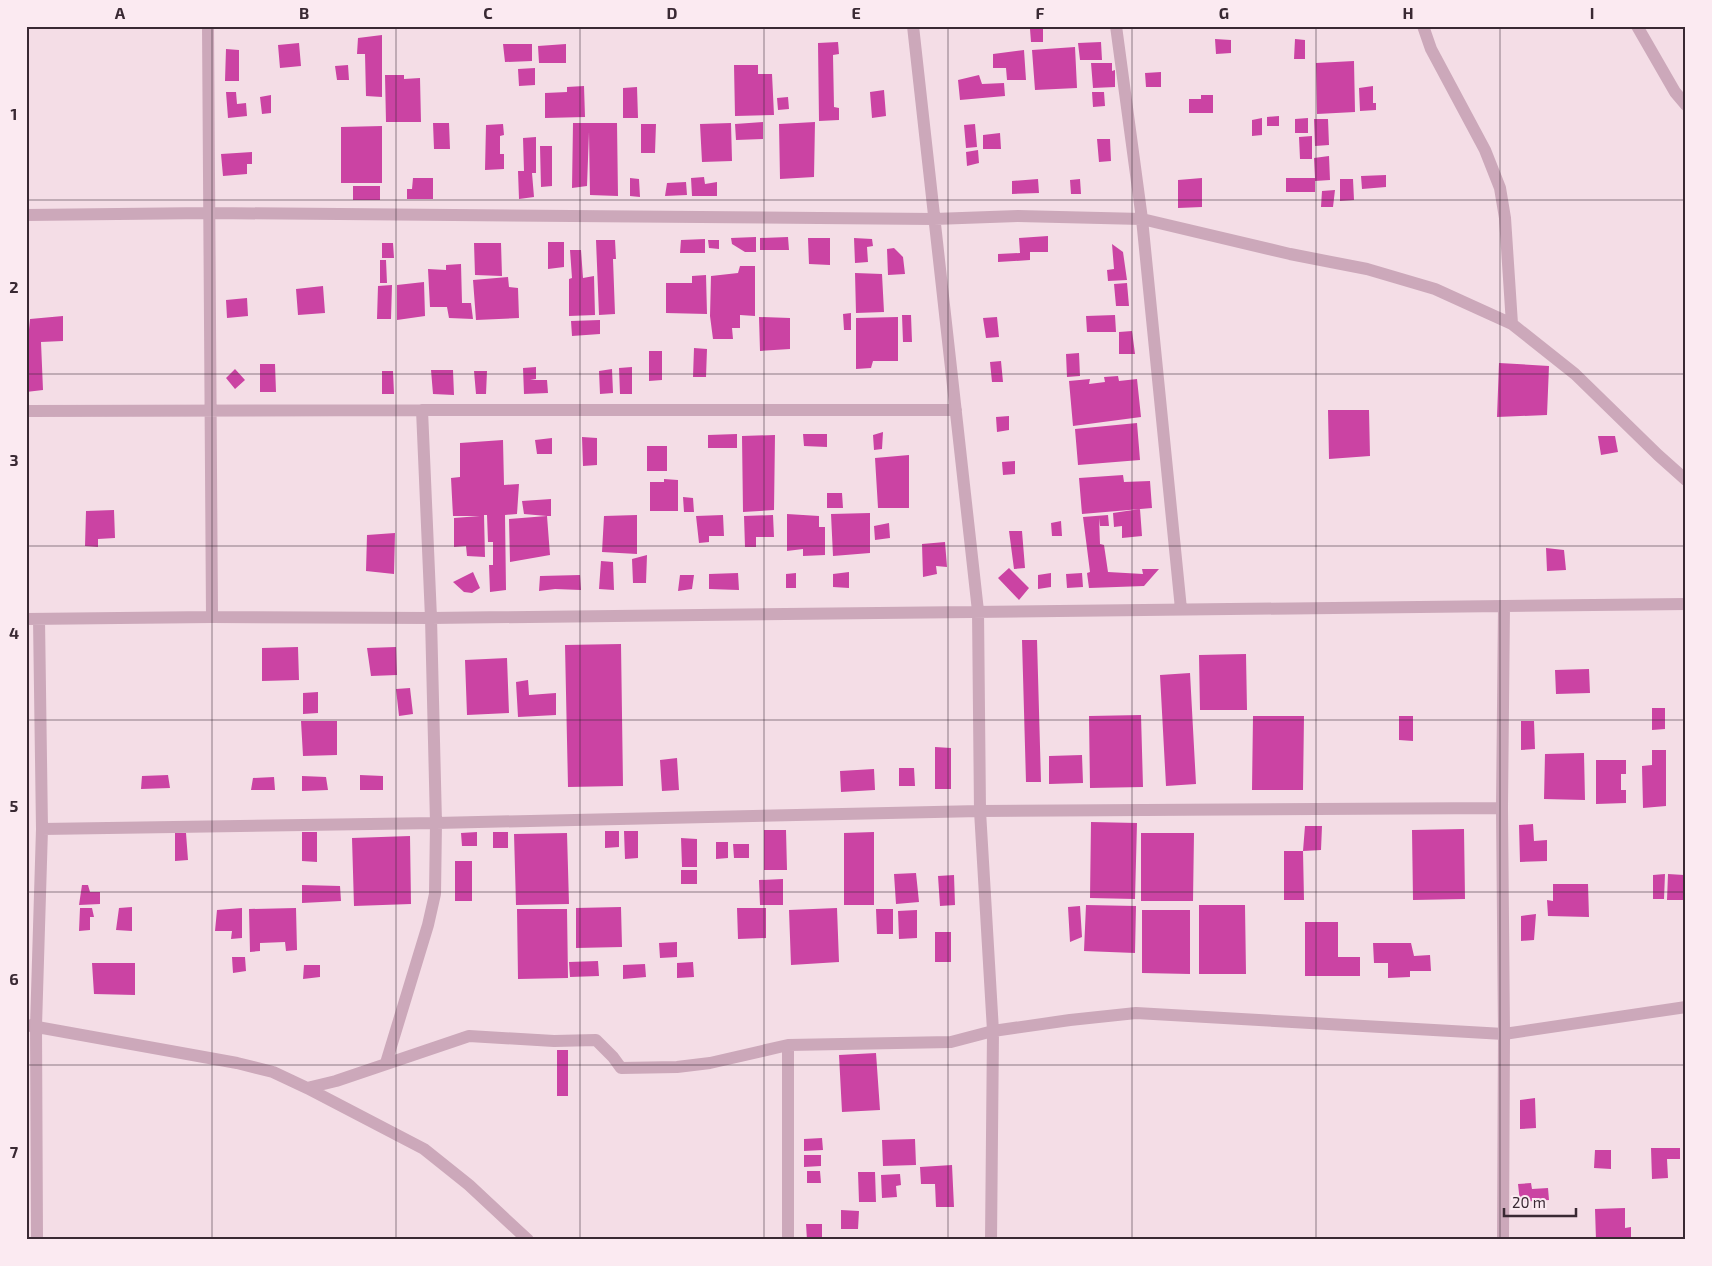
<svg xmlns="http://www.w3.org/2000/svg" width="1712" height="1266" font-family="'Exo 2',sans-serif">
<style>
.building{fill:#cb43a3}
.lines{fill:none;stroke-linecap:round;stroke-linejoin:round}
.street{stroke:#cca8ba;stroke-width:12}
.grid{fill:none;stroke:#392933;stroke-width:1;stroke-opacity:0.55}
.neatline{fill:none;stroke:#392933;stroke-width:2}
.grid-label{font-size:16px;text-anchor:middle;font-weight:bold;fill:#392933}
</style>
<rect width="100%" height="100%" fill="#f4dde6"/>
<!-- building -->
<path class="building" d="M1043,28V42H1031L1030,29Z
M382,35V97L366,96L365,54H357L358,38Z
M1215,39L1231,40V53L1216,54Z
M1295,39L1305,40V59H1294Z
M838,42L839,54L833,55L834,107L839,108V120L819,121L818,43Z
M1101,42L1102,60H1080L1078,43Z
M299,43L301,66L280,68L278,45Z
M503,44H532V61L505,62Z
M566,44V63H539L538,46Z
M1075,47L1077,88L1035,90L1032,50Z
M226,49L239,50V81H225Z
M1024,50L1026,80H1007L1006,68H993V54Z
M1354,61L1355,112L1317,114L1316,63Z
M1091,63H1112V71L1115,70V87L1093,88Z
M348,65L349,80H337L335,66Z
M734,65H758V74H772L774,115L735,116Z
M535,68V85L519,86L518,69Z
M1161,72V87H1146L1145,73Z
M385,75H404V79L420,78L421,122H386Z
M979,75L982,84L1004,83L1005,96L960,100L958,80Z
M584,86L585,117L545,118V93L567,92V87Z
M1373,86V103H1376V110L1360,111L1359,88Z
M637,87L638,118H623V88Z
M884,90L886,116L872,118L870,92Z
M226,92H236L237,104L246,103L247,116L228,118Z
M1092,92H1104L1105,106L1093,107Z
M271,95V113L262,114L260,97Z
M1201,95H1213V113H1189V99H1201Z
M788,97L789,109L778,110L777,98Z
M1279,116V126H1267V117Z
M1262,118V135L1252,136V120Z
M1308,118V133H1295V119Z
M1314,119H1328L1329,145L1315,146Z
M763,122V139L736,140L735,124Z
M815,122L814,177L780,179L779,124Z
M433,123H449L450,149H434Z
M573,123H617L618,196L590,195L589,132L587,186L572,188Z
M731,123L732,161L702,162L700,124Z
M503,124L504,135L500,136V154H504V169L485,170L486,125Z
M641,124H656L655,153H641Z
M975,124L977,147L966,148L964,125Z
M382,126V183H341V127Z
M1000,133L1001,149H983V135Z
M1312,136V159H1300L1299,137Z
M536,137V173H532L534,197L519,199L518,171H524L523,138Z
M1097,139H1110L1111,161L1099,162Z
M540,146H552V186L541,187Z
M978,150L979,163L967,166L966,152Z
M252,152V164H247V174L223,176L221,154Z
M1329,156L1330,180L1315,181V192H1286V178H1315L1314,158Z
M1386,175V187L1362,189L1361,176Z
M704,177L705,184L717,182V196H692L691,178Z
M413,178H433V199H407V189H412Z
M630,178L639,179L640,197L630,196Z
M1202,178V207L1178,208V180Z
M1038,179L1039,193L1012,194V181Z
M1080,179L1081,194H1071L1070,180Z
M1340,179H1353L1354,200L1340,201Z
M686,182L687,195L665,196L667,183Z
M353,186H380V200H353Z
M1335,190L1333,207H1321L1322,191Z
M1048,236V252H1030V260L998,262V254L1020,253L1019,238Z
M756,237V252H745L732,244L731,238Z
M788,237L789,250H760V238Z
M808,238H830V265L809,264Z
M854,238L872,239L873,246L867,247L868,262L855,263Z
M705,239V253H680L681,240Z
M596,240H615L616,259H613L615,314L599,315Z
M708,240H719V249L709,248Z
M548,242H564V267L548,269Z
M382,243H393L394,258H382Z
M474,243H501L502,276L475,275Z
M1112,244L1123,252L1127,280L1108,281L1107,270L1114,269Z
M894,248L903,257L905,274L888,275L887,249Z
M570,250H581L583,278L594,276L595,315L569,316V279L572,278Z
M380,260H386L387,283H380Z
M461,264L462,303H471L473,319L449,318L447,307H430L428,269L446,270V265Z
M740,266H755V316L740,315V328H732L733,339H713L710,316L711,276L738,273Z
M855,273L882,274L884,312L856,313Z
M706,275L707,314L666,313V283H692V276Z
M508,277L509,287L518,288L519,318L476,320L473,280Z
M424,282L425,316L397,320V285Z
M1127,283L1129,306H1116L1114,284Z
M392,285L391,319H377L378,286Z
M323,286L325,313L298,315L296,289Z
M247,298L248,316L227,318L226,300Z
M851,313V330H844L843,314Z
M902,315H911L912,342H903Z
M1115,315L1116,332H1087L1086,316Z
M63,316V341L41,342L43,390L26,392V360L30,319Z
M759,317L790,318V349L760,351Z
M898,317V361H873L871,368L856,369V318Z
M997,317L999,337L986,338L983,318Z
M600,320V334L572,336L571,321Z
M1132,331L1135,354H1119V332Z
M694,348L707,349L706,377H693Z
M649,351H662V380L649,381Z
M1079,353L1080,376L1067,377L1066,354Z
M1001,361L1003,382H992L990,362Z
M1499,363L1549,366L1547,415L1497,417Z
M260,364H275L276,392H260Z
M536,367V379L530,380H547L548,393L524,394L523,368Z
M632,367V394H620L619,368Z
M235,369L245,380L235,389L226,378Z
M612,369L613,393L600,394L599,371Z
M431,370H453L454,395L433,394Z
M382,371H393L394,394H382Z
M474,371H487L486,394H476Z
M1118,376L1119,381L1137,379L1141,417L1073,426L1069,381L1090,379L1089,384L1105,382L1104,377Z
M1328,410H1369L1370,456L1329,459Z
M1009,416V430L997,432L996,417Z
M1137,423L1140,460L1078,465L1075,429Z
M883,432L882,449L874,450L873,435Z
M737,434V448H708V435Z
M803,434H827V447L804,446Z
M775,435L774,510L743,512L742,436Z
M1598,436H1615L1618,452L1601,455Z
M582,437L597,438V465L583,466Z
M552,438V454H537L535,440Z
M503,440L504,485L519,484L517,514L505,515L506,590L490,592L489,565H493V542H488L487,515H484L485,557L467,556L466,546L454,547V518L480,516H453L451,478L460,477V443Z
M647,446H667V471H647Z
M909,455V508H878L875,458Z
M1015,461V474L1003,475L1002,462Z
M1123,475L1124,482L1150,481L1152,508L1082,514L1079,478Z
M664,479L678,480V511H650V482H664Z
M827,493H842L843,508H827Z
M683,497L693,498L694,512H684Z
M551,499V516H547L550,555L510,562L509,519L547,516L524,514L522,501Z
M1140,509L1142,536L1122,538V526L1114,527L1113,513Z
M114,510L115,538L98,539V547L85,546L86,511Z
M870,513V553L833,556L831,514Z
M787,514L819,516V527H825V555L803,556V549L787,551Z
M637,515V554L602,552L604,516Z
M723,515L724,536H709V542L699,543L696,516Z
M773,515L774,537H756V547H745L744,516Z
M1108,515L1109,526H1100L1099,518L1100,544L1104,545L1108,572L1143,574L1142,569H1159L1144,586L1089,588L1087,573L1090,572L1083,517Z
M1061,521L1062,536H1052L1051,523Z
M889,523L890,538L875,540L874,526Z
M1009,531H1022L1025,568L1014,569Z
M395,533L394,574L366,571L367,535Z
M945,542L947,567L936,566L937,574L923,577L922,544Z
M1546,548L1564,550L1566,570L1547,571Z
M647,555L646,583H633L632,559Z
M601,561L613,562L614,590L599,589Z
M1009,568L1029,588L1019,600L998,578Z
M473,572L480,588L472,593L464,592L453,582Z
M849,572V588L833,587V574Z
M738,573L739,590L709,589V574Z
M796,573V588H786V574Z
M1051,573V587L1038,589V575Z
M1082,573L1083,587L1067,588L1066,574Z
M580,575L581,590L555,589L539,591L540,576Z
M680,575H694L692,589L678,591Z
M1022,640H1037L1041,782H1026Z
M621,644L623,786L568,787L565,645Z
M298,647L299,680L262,681V648Z
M396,647L397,675L371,676L367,648Z
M1246,654L1247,710H1200L1199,655Z
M507,658L509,713L467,715L465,660Z
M1589,669L1590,693L1556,694L1555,670Z
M1190,673L1196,784L1166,786L1160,675Z
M528,680L529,695L556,693V715L518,717L516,682Z
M410,688L413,714L399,716L396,689Z
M318,692V713L303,714V693Z
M1652,708H1665V729L1652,730Z
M1141,715L1143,787L1090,788L1089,716Z
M1253,716H1304L1303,790H1252Z
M1399,716H1413V741L1399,740Z
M301,721H337V755L303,756Z
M1521,721H1534L1535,749L1521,750Z
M935,747L951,748V789H935Z
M1652,750H1666V806L1643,808L1642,766L1652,765Z
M1584,753L1585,800L1544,799L1545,754Z
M1082,755L1083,783L1049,784V756Z
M677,758L679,790L662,791L660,760Z
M1596,760H1626V774H1621V790H1626V803L1596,804Z
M899,768H914L915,786H899Z
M874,769L875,790L841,792L840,771Z
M168,775L170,788L141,789L142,776Z
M360,775L383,776V790H360Z
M302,776L326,777L328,790L302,791Z
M274,777L275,790H251L253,778Z
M1091,822L1137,823L1135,899L1090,898Z
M1533,824L1534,841L1547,840V861L1520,862L1519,825Z
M1305,826H1322L1321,850L1303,851Z
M1464,829L1465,899L1413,900L1412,830Z
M764,830H786L787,870H764Z
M605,831H619V847L605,848Z
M624,831H638V858L625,859Z
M302,832H317V862L302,861Z
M477,832V846H462L461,833Z
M493,832H508V848H493Z
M874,832V905H844V833Z
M175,833H186L188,860L175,861Z
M567,833L569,904L516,905L514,834Z
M1141,833H1194L1193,901H1141Z
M410,836L411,904L354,906L352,838Z
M681,838L697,839V867H682Z
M716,842H728V858L716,859Z
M733,844H749V858H734Z
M1284,851H1303L1304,900H1284Z
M455,861H472V901H455Z
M681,870H697V884H681Z
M916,873L919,902L896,904L894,874Z
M1665,874L1664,899H1653V875Z
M1668,874L1684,875L1685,900H1667Z
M954,875L955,905L940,906L938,876Z
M783,879V905H760L759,880Z
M1553,884H1588L1589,917L1548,916L1547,900L1553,901Z
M82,885H88L90,892H100V904L79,905Z
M302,885L340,886L341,901L302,903Z
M1086,905L1136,906L1135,953L1084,951Z
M1199,905H1245L1246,974H1199Z
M1080,906L1082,937L1070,942L1068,907Z
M132,907V931L116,930L119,908Z
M621,907L622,947L576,948V908Z
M80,908H92L94,917H90V930L79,931Z
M242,908V938L231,939L232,931H215L217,910Z
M296,908L297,950L286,951L285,942L260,943V951L250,952L249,909Z
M737,908H766V938L738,939Z
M837,908L839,962L791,965L789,910Z
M517,909H567L568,978L518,979Z
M876,909H893V934H877Z
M917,910V938L899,939L898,911Z
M1142,910H1190V974L1142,973Z
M1536,914L1534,940L1521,941V916Z
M1305,922H1338V957H1360V976H1305Z
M935,932H951V962H935Z
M677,942V957L660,958L659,943Z
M1373,943H1411L1414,956L1430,955L1431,971H1410V977L1388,978V963H1374Z
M232,957H245L246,971L233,973Z
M598,961L599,976L570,977L569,962Z
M693,962L694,977L677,978V963Z
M92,963H135V995L94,994Z
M645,964L646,977L623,979V965Z
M304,965H320V977L303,979Z
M557,1050H568V1096H557Z
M876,1053L880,1110L842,1112L839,1055Z
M1535,1098L1536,1128L1520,1129V1100Z
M822,1138L823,1150L804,1151V1139Z
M915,1139L916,1165L883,1166L882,1140Z
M1651,1148H1680V1159H1667L1668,1178L1652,1179Z
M1595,1150H1611V1169L1594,1168Z
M804,1155H821V1166L804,1167Z
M952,1165L954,1207H936L935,1184H921L920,1167Z
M807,1171H820L821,1183H807Z
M858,1172H875L876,1202H859Z
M900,1174L901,1185L896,1186L897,1197L882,1198L881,1175Z
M1531,1183L1532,1189L1548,1188L1549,1200L1520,1202L1518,1184Z
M1625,1208V1228L1631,1227V1240H1596L1595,1209Z
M841,1210L859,1211L858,1229H841Z
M806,1224H822V1240H807Z"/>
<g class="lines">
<!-- street -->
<path class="street" d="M208,26L212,617
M913,26L978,611L980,811L993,1031L991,1240
M1116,26L1142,219L1181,609
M1423,26L1431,49L1485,150L1500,188L1505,218L1512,324
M1637,26L1675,92L1686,105
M26,215L209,213L934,219L1018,216L1142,219L1290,254L1367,269L1435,289L1512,324L1575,374L1658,455L1686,480
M26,411L422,410H956
M26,619L212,617L431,618L1686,604
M42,829L436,823L980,811L1502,808
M26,1025L237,1063L273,1072L307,1088L336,1081L469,1036L554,1041L596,1040L613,1057L621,1068L677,1067L710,1063L788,1045L951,1042L993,1031L1070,1020L1136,1013L1504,1034L1686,1007
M386,1063L428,925L435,894L436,823L431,618L422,410
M307,1088L424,1149L469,1185L528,1240
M37,1240L36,1026L42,829L39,619
M788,1240V1045
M1503,1240L1504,1034L1502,808L1504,606"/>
</g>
<!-- grid -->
<path class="grid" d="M212,26V1240M396,26V1240M580,26V1240M764,26V1240M948,26V1240M1132,26V1240M1316,26V1240M1500,26V1240M26,200H1686M26,374H1686M26,546H1686M26,720H1686M26,892H1686M26,1065H1686"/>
<!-- border -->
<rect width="1712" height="1266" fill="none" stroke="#fbeaf1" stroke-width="55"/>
<!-- scale -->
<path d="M1504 1208v8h72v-8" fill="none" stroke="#392933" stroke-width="2.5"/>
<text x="1512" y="1208" font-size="15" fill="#392933" stroke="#fbeaf1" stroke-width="4" paint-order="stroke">20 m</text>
<rect x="28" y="28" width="1656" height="1210" class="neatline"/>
<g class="grid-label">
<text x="120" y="19">A</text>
<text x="304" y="19">B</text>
<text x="488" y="19">C</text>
<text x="672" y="19">D</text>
<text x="856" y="19">E</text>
<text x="1040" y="19">F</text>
<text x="1224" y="19">G</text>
<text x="1408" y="19">H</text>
<text x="1592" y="19">I</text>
<text x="14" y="120">1</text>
<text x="14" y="293">2</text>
<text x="14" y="466">3</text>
<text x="14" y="639">4</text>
<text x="14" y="812">5</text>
<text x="14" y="985">6</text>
<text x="14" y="1158">7</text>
</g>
</svg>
